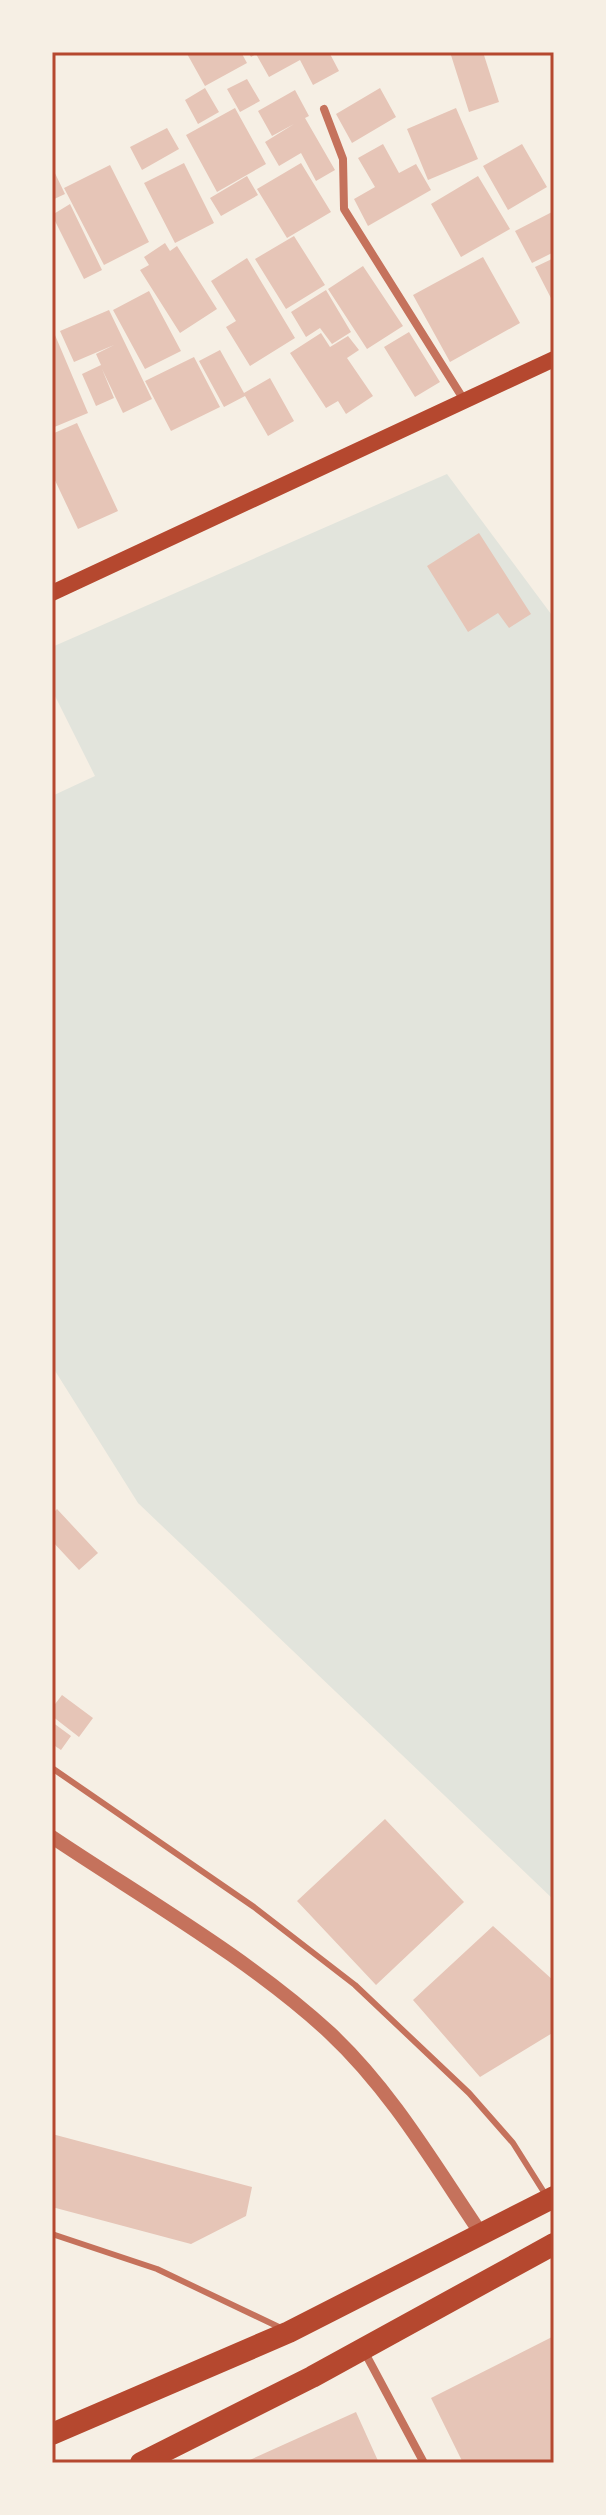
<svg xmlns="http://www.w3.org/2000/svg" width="606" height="2515" font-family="Commissioner,sans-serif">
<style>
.green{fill:#e2e4dc}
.building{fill:#e6c5b7}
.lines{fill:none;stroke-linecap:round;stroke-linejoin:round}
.service{stroke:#c5725c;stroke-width:6}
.minor{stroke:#c5725c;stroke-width:8}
.tertiary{stroke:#c5725c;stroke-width:14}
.secondary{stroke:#b5482f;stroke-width:16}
.trunk{stroke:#b5482f;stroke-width:22}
.neatline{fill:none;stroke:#b5482f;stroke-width:3}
</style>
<rect width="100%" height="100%" fill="#f6efe4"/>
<!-- green -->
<path class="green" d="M447,474L554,618V1900L138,1503L52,1366V796L95,776L52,690V647Z"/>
<!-- building -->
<path class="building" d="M186,52H241L247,63L205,86Z
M248,52H329L339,71L313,85L300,60L269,77L256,54L251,57Z
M450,52H483L499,102L469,112Z
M247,79L260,101L240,112L227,89Z
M205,88L219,112L198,124L185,100Z
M380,88L396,117L352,143L336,114Z
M295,90L309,116L305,118L335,170L316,181L301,153L279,166L265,142L294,124L272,136L258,111Z
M235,108L266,164L217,192L186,135Z
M456,108L478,159L428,180L407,129Z
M167,128L179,149L142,170L130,147Z
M383,144L399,173L416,164L431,190L368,226L354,199L375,187L358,158Z
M522,144L547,187L508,210L483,166Z
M184,163L214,223L175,243L144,183Z
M301,163L331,212L287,238L257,189Z
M110,165L149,242L104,265L64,188Z
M52,167L65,194L52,200Z
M247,176L258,195L221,216L210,198Z
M478,176L510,229L461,257L431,204Z
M70,204L102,270L84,279L52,215Z
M554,211V252L532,263L515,231Z
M294,236L325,285L286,309L255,259Z
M165,243L170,251L177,246L217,309L180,333L140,270L149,265L144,257Z
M483,257L520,323L450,362L413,295Z
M247,258L295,338L250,366L226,327L236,321L211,281Z
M554,258V304L535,267Z
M363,266L403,326L367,349L328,289Z
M326,290L351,332L332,344L320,328L306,337L291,312Z
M149,291L181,351L145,369L113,310Z
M109,310L152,399L123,413L102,369L114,398L96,406L82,374L101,365L96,354L114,345L74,362L60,331Z
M52,328L88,413L52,428Z
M409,332L440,382L415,397L384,347Z
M321,333L330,347L348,336L359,350L347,358L373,396L346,414L338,401L326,408L290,353Z
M220,350L244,393L270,378L294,421L268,436L245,396L224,407L199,361Z
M194,357L220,407L171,431L145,381Z
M77,423L118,511L78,529L52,474V434Z
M479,533L531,614L509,628L498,613L468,632L427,566Z
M57,1509L98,1553L79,1570L52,1541V1514Z
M62,1695L93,1718L79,1737L52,1716V1708Z
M52,1722L71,1736L61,1750L52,1744Z
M385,1819L464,1902L376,1985L297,1901Z
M493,1926L554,1981V2032L480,2077L413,2000Z
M52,2134L252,2187L246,2216L191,2244L52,2207Z
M554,2336V2463H463L431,2398Z
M356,2412L379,2463H243Z"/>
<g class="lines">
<!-- service -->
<path class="service" d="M52,1768L254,1907L355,1985L469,2093L513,2143L547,2197
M52,2234L157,2269L281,2328"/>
<!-- minor -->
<path class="minor" d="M324,109L343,159L344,209L464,400
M364,2351L424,2463"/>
<!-- tertiary -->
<path class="tertiary" d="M52,1837C143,1898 250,1959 330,2033C391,2090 434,2164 480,2232"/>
<!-- secondary -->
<path class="secondary" d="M52,593L554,359"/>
<!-- trunk -->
<path class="trunk" d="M52,2434L289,2332L554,2197
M141,2463L312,2377L554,2244"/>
</g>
<!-- border -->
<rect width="606" height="2515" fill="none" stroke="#f6efe4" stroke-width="108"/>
<rect x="54" y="54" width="498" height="2407" class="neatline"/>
</svg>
